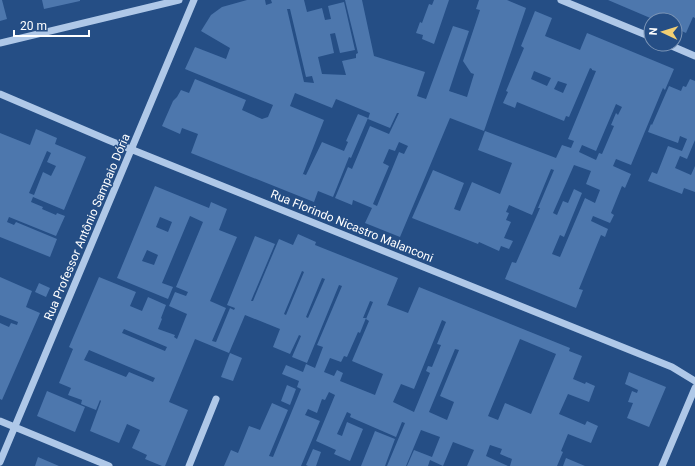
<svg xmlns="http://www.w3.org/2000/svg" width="695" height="466" font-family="Roboto,sans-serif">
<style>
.building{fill:#4d77ad;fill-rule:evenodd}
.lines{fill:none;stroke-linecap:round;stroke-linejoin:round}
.minor{stroke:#afc8e8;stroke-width:7}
.labels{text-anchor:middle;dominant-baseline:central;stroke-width:3;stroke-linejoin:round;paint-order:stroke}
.street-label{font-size:12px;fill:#fff;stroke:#254e85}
</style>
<rect width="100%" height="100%" fill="#254e85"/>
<!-- building -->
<path class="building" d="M0,0H2L7,19L0,21Z
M42,0H80V1L44,9Z
M247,0H265L266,5L272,3L271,0H304L307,12L322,8L325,20L331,19L328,6L344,2L355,50L340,53L335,33L330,34L334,53L318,57L322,74L346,75L342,61L356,58V54L358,53L345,0H362L374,56L425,72L417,96L426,99L453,26L469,31L449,91L467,97L474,74L471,73L463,61L480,10L476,9L479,0H507L526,8L484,131L450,118L400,237L365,223L372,208L353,200L352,205L335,198L348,167L352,169L370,126L389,134L399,113H397L390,128L368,119L370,113L336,99L332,108L295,93L290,106L324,120L301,179L303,174L306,175L322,142L344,151L348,142L346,141L358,114L368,118L351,158L349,157L333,197L318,191L314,202L191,153L198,134L182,128L180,134L162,126L173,101L177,97L181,90L189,93L195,79L246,100L242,110L262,119L268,117L273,105L185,69L195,47L226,59L230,48L201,31L211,15L222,7ZM287,9H290L306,77L312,76L314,83L304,82ZM399,142L408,146L404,154L399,152L377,206L373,204L389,166L383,163L389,149L395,151Z
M434,0H449L434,44L422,39L423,35L416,33L420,22L422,23L429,4L432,5Z
M608,0H695V18L693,17L686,33L675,28V20H655Z
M535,11L552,18L545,36L580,50L587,33L674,69L665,90L663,88L631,165L616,159L613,166L631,174L625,188L622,186L611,213L614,215L610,223L593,216L591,221L608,229L605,237L601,235L579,289L583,290L576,308L505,279L512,262L516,263L540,208H538L554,170L551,169L532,215L509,205L506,212L509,213L506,220L511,222L504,238L513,241L509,249L501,246L499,251L479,242L478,244L412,218L433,170L464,183L454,209L460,211L472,182L500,194L512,163L478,150L485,131L556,158L562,145L571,148L574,141L568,139L596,71L592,70V69L590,68L569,117L566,116L564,121L517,102L515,108L503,103L508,92L506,91L524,48L521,46ZM534,71L551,78L547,86L531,79ZM558,81L567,84L563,93L554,89ZM616,104L622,107L618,115L616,113L611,125L614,126L602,154L599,153L596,160L579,152L582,145L596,151ZM574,165L591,171L586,184L600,190L595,203L585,198L560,257L552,254L560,235L564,237L582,193L574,189L568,203L563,201L557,215L553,213Z
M690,79L695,81V140L687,159L680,156L675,168L691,175L695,166V192L684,188L682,194L648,181L652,172L657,174L668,146L682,151L687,139L680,136L678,143L648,132L651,124L652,125L669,86L681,91L683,86L686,87Z
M36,129L57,138L55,144L86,157L64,210L33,197L31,202L43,207L42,209L56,215L57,213L65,216L56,236L9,217L7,222L14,225L16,222L57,239L50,257L0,237V133L30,145ZM47,151L51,153L47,162L56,166L51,176L43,172L34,195L29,193Z
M155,186L209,208L211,202L227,209L219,230L237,237L210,301L226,308L212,341L216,342L230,308L234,310L235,308L227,305L255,236L275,244L251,301H253L279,239L293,245L298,234L316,242L315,245L398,278L387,305L408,313L419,287L570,348L569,351L582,356L573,379L585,384L586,382L595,386L589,402L568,394L559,414L585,425L587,421L598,426L591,443L568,434L561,451L563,452L557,466H510L512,459L500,454L502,449L490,445L486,456L508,466H467L474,450L453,442L443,466L430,460L428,466H407L414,450L432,457L440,437L421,430L406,466H387L405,423L402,422L396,437L350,417L351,414L347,412L337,434L342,436L347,422L363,429L350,461L334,454L336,450L316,441L335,395L329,392L325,400L322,399L317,413L308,409L305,415L320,421L301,466H224L231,450L238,453L249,426L260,430L272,403L288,410L269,456L273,457L301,389L297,387L299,381L282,374L286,365L303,372L306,364L315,368L323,347L317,345L342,286L339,285L307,363L292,357L301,336L299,335L290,354L273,347L280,329L245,315L229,353L195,339L169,402L188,410L165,466H162L145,459L147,455L132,448L140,430L127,424L119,443L90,431L101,401L100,400L96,410L81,404L82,400L68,395L71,388L59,383L73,349L69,347L99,277L136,292L130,306L142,311L148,297L166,305L161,318L162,319L158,329L175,335L174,337L177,339L187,314L169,306L175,292L186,296L188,292L176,287L203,222L190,216L162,283L173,287L168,299L117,278ZM160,217L172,222L168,232L156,227ZM147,250L158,255L154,265L142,261ZM302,271L304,272L286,315L284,314ZM322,278L325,279L308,318L306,317ZM370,301L373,302L366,319L369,321L352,361L383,374L375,395L340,381L343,373L337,370L334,376L324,372L330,358L341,362L344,356L347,357L358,332L360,333L366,318H363ZM442,320L446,322L437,344L441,345L432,367L428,366L426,371L430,373L414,412L393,402L401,384L414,389ZM124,329L167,347L165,351L122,333ZM520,339L556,354L531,414L505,403L498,420L488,416ZM455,349L459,350L440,396L454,402L447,420L429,412ZM89,350L155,378L153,382L129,372L126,377L84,360Z
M0,277L32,291L26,307L40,313L2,400L0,399V323L9,327L11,323L17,325L18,322L0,315Z
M39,283L50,288L46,297L35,292Z
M230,353L242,358L233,381L221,377Z
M629,372L666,387L649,427L627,418L633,403L628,402L632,391L637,393L638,390L625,384Z
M287,385L296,389L290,405L281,401Z
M47,391L85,407L75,432L37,416Z
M375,431L395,439L385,466H361Z
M313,449L321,452L316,466H308L306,465Z
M38,457L59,466H35Z
M566,458L585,466H563Z"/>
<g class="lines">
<!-- minor -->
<path class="minor" d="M561,0L651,37
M0,43L179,0
M667,44L695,56
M0,94L108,140L672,367L695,381
M0,421L109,466
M0,462L194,0
M189,466L216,399
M662,466L695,388"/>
</g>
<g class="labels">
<!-- street labels -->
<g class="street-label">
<text transform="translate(352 226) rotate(22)">Rua Florindo Nicastro Malanconi</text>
<text transform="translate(87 227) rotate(-67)">Rua Professor Antônio Sampaio Dória</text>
</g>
</g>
<!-- north arrow -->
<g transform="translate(663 32) rotate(274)"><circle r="19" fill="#254e85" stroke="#7c95b6"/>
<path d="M0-3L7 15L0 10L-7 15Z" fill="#f2cf73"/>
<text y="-6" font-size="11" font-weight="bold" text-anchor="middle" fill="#ffffff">N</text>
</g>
<!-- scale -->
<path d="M14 30v6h75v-6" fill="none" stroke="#ffffff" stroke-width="2"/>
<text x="20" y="30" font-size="12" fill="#ffffff" stroke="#254e85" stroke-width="3" paint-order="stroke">20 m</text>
</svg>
